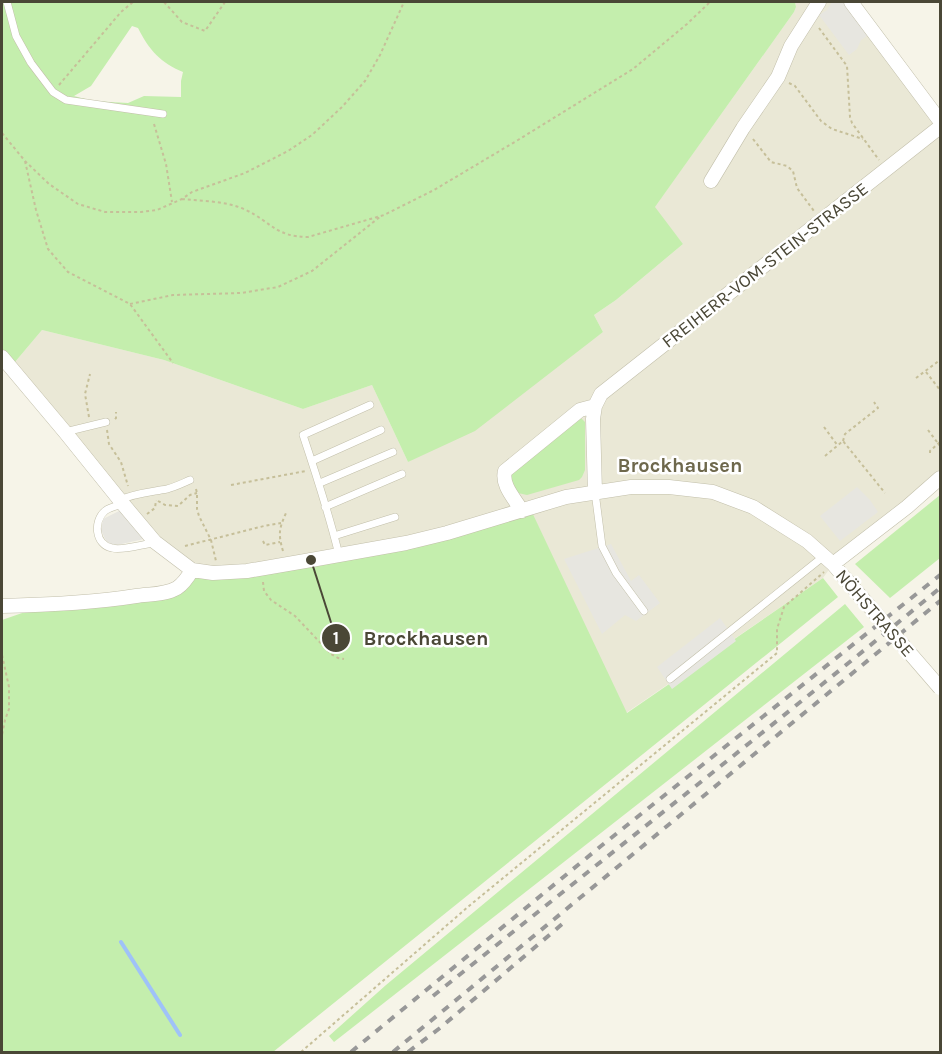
<svg xmlns="http://www.w3.org/2000/svg" width="942" height="1054" font-family="Karla,sans-serif">
<style>
.residential{fill:#eae8d6}
.green{fill:#c4eead;fill-rule:evenodd}
.parking{fill:#e7e6e0}
.lines{fill:none;stroke-linecap:round;stroke-linejoin:round}
.stream{stroke:#9fc2f8;stroke-width:4}
.lane-casing{stroke:#c2bfaa;stroke-width:8}
.street-casing{stroke:#c2bfaa;stroke-width:15}
.path{stroke:#c6bf99;stroke-width:2;stroke-dasharray:3 3;stroke-linecap:butt}
.lane{stroke:#fff;stroke-width:7}
.street{stroke:#fff;stroke-width:14}
.rail{stroke:#989898;stroke-width:4;stroke-dasharray:8 8;stroke-linecap:butt}
.street-bridge-casing{stroke:#c2bfaa;stroke-width:15;stroke-linecap:butt}
.street-bridge{stroke:#fff;stroke-width:14}
.labels{text-anchor:middle;dominant-baseline:central;stroke-width:5;stroke-linejoin:round;paint-order:stroke}
.street-label{font-size:18px;fill:#4a4736;stroke:#fff}
.neighbourhood-label{font-size:20px;font-weight:bold;fill:#6e684c;stroke:#fff}
.leader{fill:none;stroke:#4a4736;stroke-width:2}
.callout-dot{fill:#4a4736;stroke:#fff;stroke-width:2}
.mark-label{font-size:18px;text-anchor:middle;font-weight:bold;fill:#fff}
.callout-label{font-size:20px;text-anchor:middle;font-weight:bold;fill:#4a4736;stroke:#fff;stroke-width:5;stroke-linejoin:round;paint-order:stroke}
</style>
<rect width="100%" height="100%" fill="#f6f4e8"/>
<!-- residential -->
<path class="residential" d="M795,2H851L940,121V478L833,564L823,578L626,713L530,509L339,555L192,570L155,542L15,362L42,330L164,360L303,409L372,385L408,462L603,332L594,315L616,300L683,244L654,208L794,12L796,7Z"/>
<!-- green -->
<path class="green" d="M2,2H795L796,7L794,12L655,207L683,244L616,300L594,315L603,332L475,431L408,462L372,385L303,409L164,360L42,330L15,362L2,349ZM132,26L138,28C149,50 161,63 183,72L181,81V97L144,96L128,103L93,101L74,96L91,86Z
M581,418L585,422V470L582,477L579,480L527,495L518,493L511,485L510,473Z
M940,495V558L890,598L855,564Z
M530,508L627,713L823,578L838,597L273,1052H2V620L45,605L163,592L192,570L311,560Z
M845,604L864,627L334,1042L329,1036L386,985Z"/>
<!-- parking -->
<path class="parking" d="M832,2H844L870,34L861,40L857,49L849,55L819,15L827,10Z
M857,487L870,500L878,512L840,541L820,516Z
M119,511L122,512L144,539L117,545L111,544L106,541L101,530L103,519Z
M611,544L631,581L639,575L660,603L636,621L625,615L602,634L564,559Z
M720,618L736,641L672,689L657,667Z"/>
<g class="lines">
<!-- stream -->
<path class="stream" d="M121,942L180,1035"/>
<!-- lane casing -->
<g class="lane-casing">
<path id="lane" d="M7,2L16,36L31,63L53,92L66,100L163,114
M65,432L106,422
M312,461L381,430
M320,483L393,452
M595,492L602,546L616,573L644,611
M120,500C135,493 151,492 167,489C175,487 183,483 190,480
M123,504C117,506 110,507 105,511C93,521 95,545 112,548C123,551 143,544 154,543
M325,507L402,474
M334,536L395,517
M339,555C329,514 316,474 303,435L370,405
M670,679L824,556"/>
</g>
<!-- street casing -->
<g class="street-casing">
<path id="street" d="M851,2L940,121
M711,181L743,128L778,77L791,46L819,2
M2,357L65,432L123,504L155,542L192,570L213,573L247,571L311,560L406,543L447,533L566,497L631,487H669L713,492L753,507L807,541L833,564L844,577
M595,492L593,419L595,406L601,394L940,127
M522,511C515,499 501,485 505,471L580,410L595,406
M833,564L907,507L940,478
M2,606C47,605 91,603 136,596C149,594 165,595 177,588C183,584 188,577 192,570"/>
</g>
<!-- path -->
<path class="path" d="M164,2L182,22L205,31L225,2
M819,28L847,66L850,117L852,123L879,160
M789,83L795,86L821,121L832,129L863,139
M59,85L121,12L133,2
M154,124L166,164L172,202
M2,133L25,161L49,184L78,204L105,212H141L157,210L182,199L192,192L245,173L288,151L312,135L342,107L365,81L380,55L404,2
M753,139L771,162L787,166L793,171L797,188L814,211
M25,161L36,210L48,249L68,272L130,304L173,363
M182,199C203,201 227,201 246,210C271,222 276,237 308,237L384,215L434,190L518,140L633,69L687,24L710,2
M130,304L173,295L241,293L278,287L312,271L381,216
M926,372L940,390
M916,378L940,360
M89,417L85,394L90,374
M115,419L116,418V412
M824,427L838,446
M107,430L109,444L121,462L128,486
M928,430L940,446
M843,441L845,434L878,408L874,402
M930,453V451L940,442
M825,456L843,441L885,493
M231,485L306,471
M196,489L197,493V509L199,516L211,540L216,561
M158,501L165,505L178,506L190,495L197,493
M147,514L155,508L156,500
M263,541L265,545L280,542
M185,546L264,526L281,523
M283,551C278,534 279,529 286,513
M263,582L264,591L271,600L295,616L331,654L338,658L344,659
M2,655L9,687V709L5,720L2,735
M301,1052L469,906L777,653V629L784,607L824,572"/>
<!-- lane -->
<use href="#lane" class="lane"/>
<!-- street -->
<use href="#street" class="street"/>
<!-- rail -->
<path class="rail" d="M433,996C602,860 773,726 940,588
M351,1052L601,846L940,575
M393,1052L940,601
M408,1052L440,1028L567,920"/>
<!-- street-bridge casing -->
<g class="street-bridge-casing">
<path id="street-bridge" d="M844,577L940,688"/>
</g>
<!-- street-bridge -->
<use href="#street-bridge" class="street-bridge"/>
</g>
<g class="labels">
<!-- street labels -->
<g class="street-label">
<text transform="translate(765 265) rotate(-38)">FREIHERR-VOM-STEIN-STRASSE</text>
<text transform="translate(875 613) rotate(49)">NÖHSTRASSE</text>
</g>
<!-- neighbourhood labels -->
<g class="neighbourhood-label">
<text x="680" y="465">Brockhausen</text>
</g>
</g>
<!-- callouts -->
<path class="leader" d="M311 560L336 638"/>
<g class="callout-dot">
<circle cx="311" cy="560" r="6"/>
<circle cx="336" cy="638" r="15"/>
</g>
<g class="mark-label">
<text x="336" y="644">1</text>
</g>
<g class="callout-label">
<text x="426" y="645">Brockhausen</text>
</g>
<!-- border -->
<rect width="942" height="1054" fill="none" stroke="#4a4736" stroke-width="6"/>
</svg>
